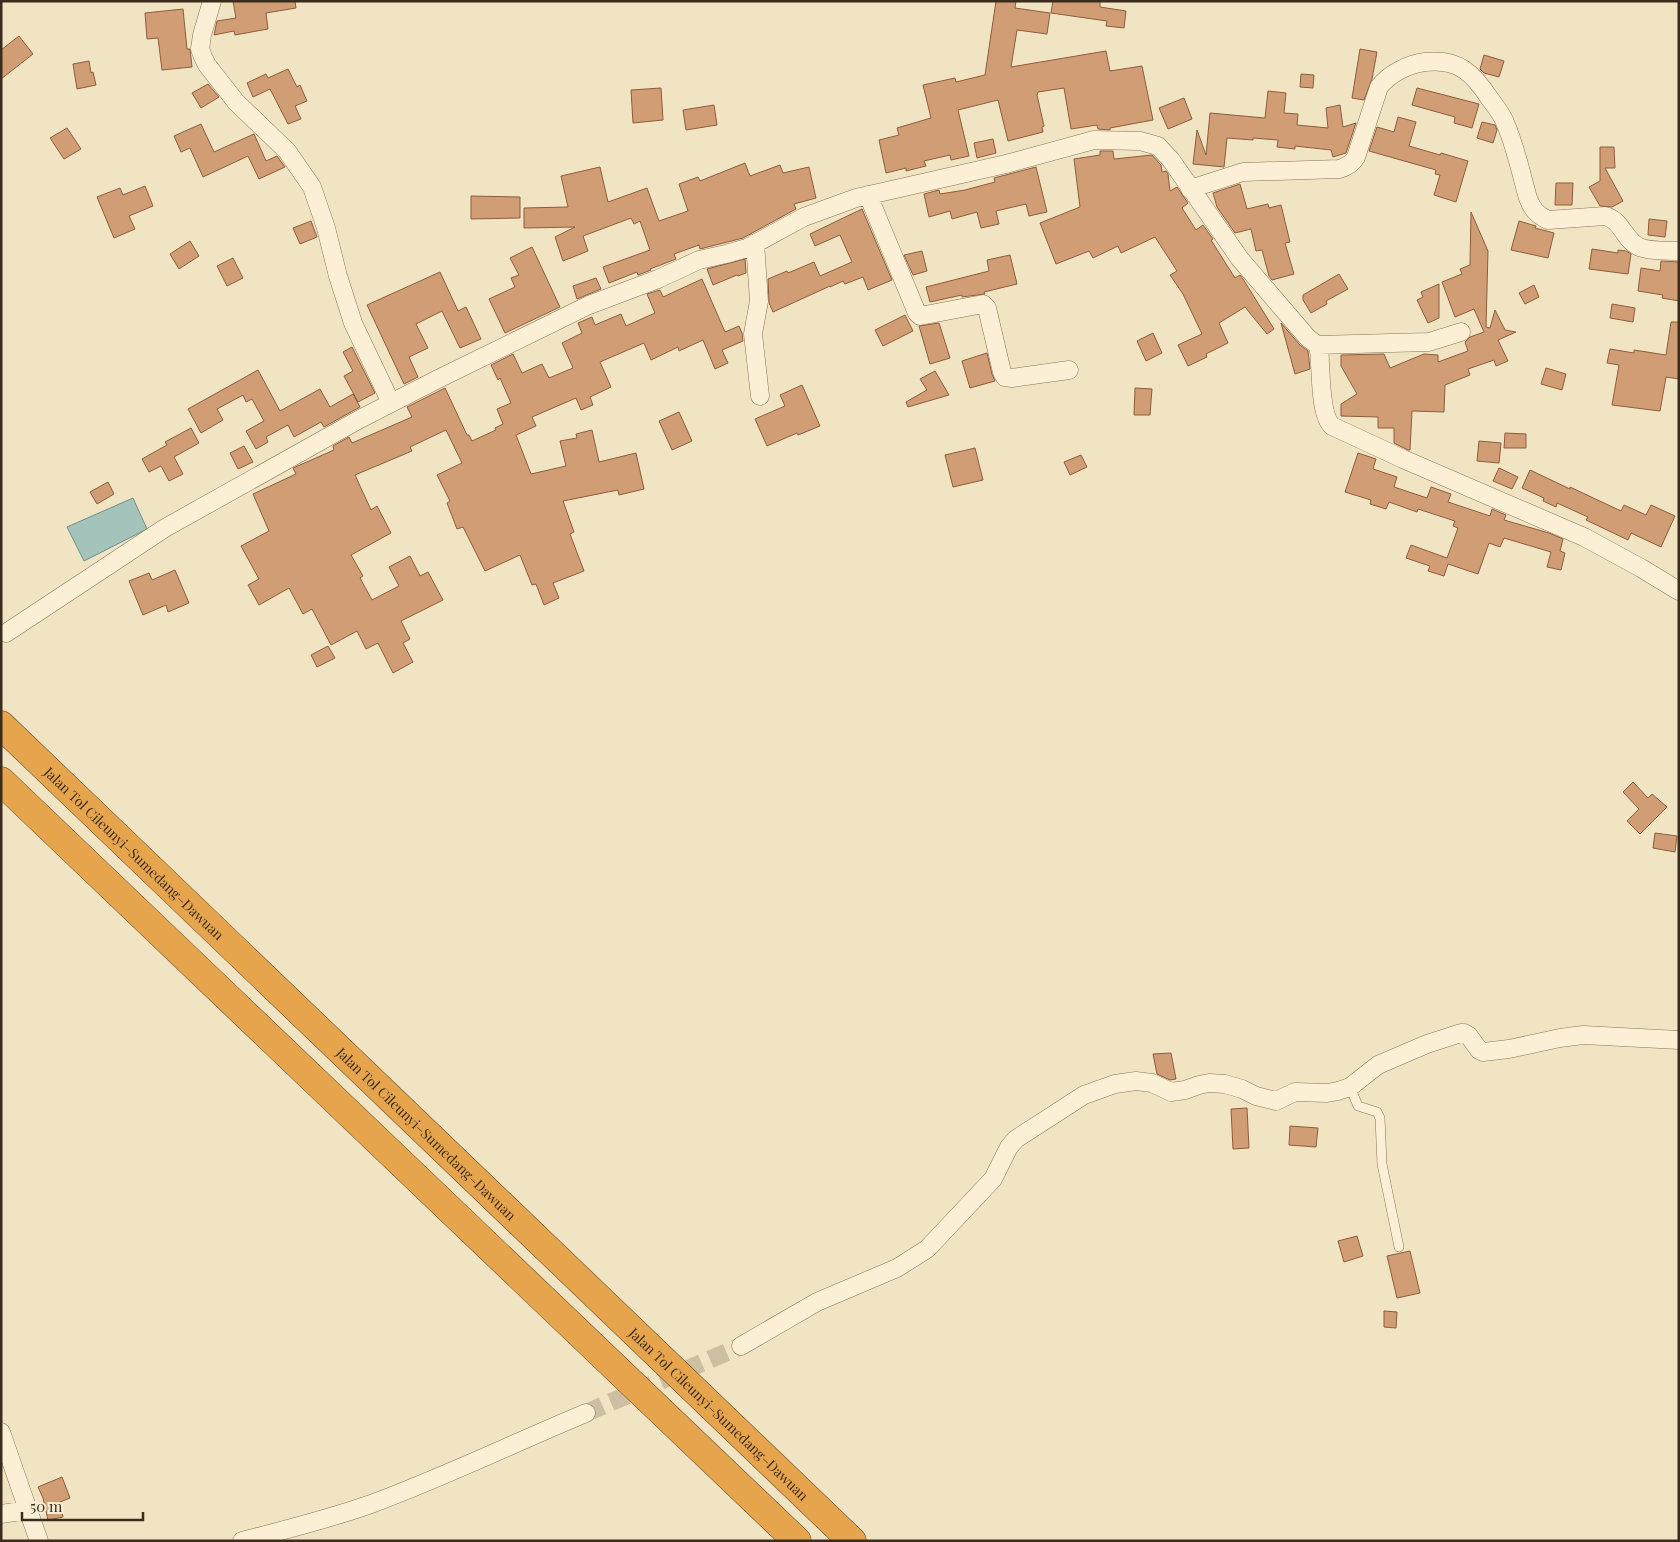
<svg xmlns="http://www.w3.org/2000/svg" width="1680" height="1542" font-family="'Playfair Display',serif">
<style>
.water{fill:#a4c3bb;stroke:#6b9289}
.building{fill:#d19d75;stroke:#8d5d3c}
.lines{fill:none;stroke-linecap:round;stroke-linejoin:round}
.minor-tunnel{stroke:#cdbfa1;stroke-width:18;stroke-dasharray:18 9;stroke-linecap:butt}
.service-casing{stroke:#8c7458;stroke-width:10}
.minor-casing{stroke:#8c7458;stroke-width:19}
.motorway-casing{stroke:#59422c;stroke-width:29}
.service{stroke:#fbf0d6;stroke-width:9}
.minor{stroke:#fbf0d6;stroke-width:18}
.motorway{stroke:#e6a54d;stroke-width:28}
.labels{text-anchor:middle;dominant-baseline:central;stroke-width:5;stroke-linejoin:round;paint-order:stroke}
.street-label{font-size:14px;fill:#3b2c1d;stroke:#f8edd2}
</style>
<rect width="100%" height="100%" fill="#f1e4c2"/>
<!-- water -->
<path class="water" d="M133,498L147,529L84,561L67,527Z"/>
<!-- building -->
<path class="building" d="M233,1H295L296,8L266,13L268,29L235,35L234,31L214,35L217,21L236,18Z
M996,1H1016L1015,8L1050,13L1047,34L1017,30L1011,67L1106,51L1110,71L1142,66L1153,120L1110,128V130L1098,129L1097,125L1071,129L1064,88L1038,92L1037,95L1044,126L1042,127L1043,132L1008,141L998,100L958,110L969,156L951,160L950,155L924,161L926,166L906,171V168L886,173L879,140L899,135L897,128L931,118L923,85L955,78L956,82L985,75Z
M1053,1H1100V7L1126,11L1124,28L1106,26L1107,21L1051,13Z
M183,9L187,49H190L192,67L162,70L158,38L147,39L145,13Z
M19,36L33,54L1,79V50Z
M1360,49L1377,52L1372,79L1364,100L1352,98Z
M1484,55L1504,61L1499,77L1484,73L1480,69Z
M89,61L91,73L93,72L96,85L77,89L73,64Z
M288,69L297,87L300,85L307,101L295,106L301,119L288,124L270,89L253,97L247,83L266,74L268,78Z
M1301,74L1314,75L1313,88L1300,87Z
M208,84L219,97L201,108L192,93Z
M661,88L663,120L633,123L631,90Z
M1417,88L1479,104L1472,128L1454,123L1455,117L1412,105Z
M1268,91L1286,93L1284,113L1298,114L1297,125L1328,128L1326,108L1340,105L1343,127L1356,123L1346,153L1333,157L1331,150L1295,146V149L1277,147L1278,140L1253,138V140L1227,138L1224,167L1193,164L1197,130L1206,155L1210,113L1265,118Z
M1184,98L1192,119L1168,129L1159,108Z
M714,105L717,125L686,130L683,110Z
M1398,117L1416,122L1409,146L1440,155L1441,153L1468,161L1456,202L1434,195L1440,175L1435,174L1436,170L1369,151L1377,127L1394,132Z
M1482,122L1495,125L1497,130L1493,143L1477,138Z
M201,124L214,152L254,134L266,161L277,156L285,167L259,179L248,156L203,177L190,148L181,152L174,136Z
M67,128L81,149L64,159L50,138Z
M993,139L996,153L977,158L974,143Z
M1600,147H1614L1615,168H1605L1623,201L1612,207L1600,206L1589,187L1600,181Z
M1100,151H1113L1114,159L1152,155L1161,165L1162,172L1166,171L1168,174L1170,191L1177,187L1188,203L1182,208L1196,230L1203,225L1213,239L1211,240L1235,278L1240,275L1243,279L1274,329L1267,334L1245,307L1219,323L1228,343L1206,354L1207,357L1188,366L1178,345L1202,334L1183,294L1170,275L1177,271L1155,237L1121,253L1118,246L1093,258L1089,251L1056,264L1040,223L1080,207L1074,159L1100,155Z
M745,163L750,176L780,165L783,173L809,167L816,198L794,204L796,209L743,238L700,249L699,245L674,254L676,259L650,269L651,270L638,275L637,272L609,283L603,267L650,250L640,221L634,224L631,218L583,236L588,251L563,261L555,237L575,227L524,228V208L568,207L561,176L600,167L608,202L647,188L659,221L688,211L679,184L698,177L700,181Z
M1036,167L1047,212L1029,216L1026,204L996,211L999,224L981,228L977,212L952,219L950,211L929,217L924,194L939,190L940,194L965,190L995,182L994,178Z
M1556,183H1573L1572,205H1555Z
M1240,184L1247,209L1268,204L1269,208L1281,205L1290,242L1285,243L1294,274L1272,280L1269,276L1262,250L1256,251L1251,229L1235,233L1217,207L1213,193Z
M145,186L153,206L129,216L135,229L114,238L97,197L120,188L123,195Z
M471,196L520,197V218L471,219Z
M862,209L892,280L868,290L863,277L845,284L843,281L830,287V286L773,312L769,303L768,279L787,271L788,273L814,262L820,276L852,262L840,235L815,246L810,234Z
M1471,212L1488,251L1486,327L1490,328L1495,310L1505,330L1516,332L1498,340L1508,361L1496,366L1494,360L1468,369L1470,375L1445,385L1444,412L1412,411L1410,450H1408L1394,443V428H1378V417L1341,416V404L1357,394L1341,366V355L1384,354L1390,368L1424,354L1438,355V362L1468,351L1465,342L1470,337L1484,332L1474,309L1455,317L1442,282L1462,274L1460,269L1470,265Z
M1649,219L1667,221L1665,237L1648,235Z
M311,221L317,237L300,244L293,228Z
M1519,221L1536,226L1535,228L1554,233L1548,258L1511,250Z
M190,241L199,256L179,269L170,254Z
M532,247L560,307L505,333L489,299L515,287L511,278L519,275L510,258Z
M1592,249L1618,253V250L1626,251L1631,254L1628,274L1589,269Z
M922,251L927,271L913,275L904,255Z
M1010,255L1017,284L984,292L985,294L962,297V295L930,302L926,287L989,271L987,260Z
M233,258L243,278L227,286L217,266Z
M745,259L746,273L738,276L737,275L713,285L707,269Z
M1661,261L1679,262V301L1662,298L1663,295L1638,291L1641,268L1660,271Z
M440,272L458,311L466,307L481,339L460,348L442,311L416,324L428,348L409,357L418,377L404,384L367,305Z
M1339,274L1348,289L1326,301L1327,304L1311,313L1303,300V295Z
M596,278L601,289L577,299L573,286Z
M702,279L725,332L739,326L742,333L743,341L722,350L728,363L715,369L703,340L679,351L678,347L651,360L644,343L600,362L611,387L590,397L593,405L581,410L576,398L532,417L536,426L516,435L531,474L566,466L560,441L577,438L576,434L592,430L599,462L636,453L644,489L619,495L618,490L563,501L574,532L570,534L584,571L553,583L559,598L544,605L536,584L532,585L520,555L485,571L463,527L457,529L447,503L450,501L437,475L462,463L446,430L410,447L412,451L355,475L371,510L377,506L391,533L351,555L363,576L360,578L372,600L399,586L389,567L410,556L420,576L428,572L443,600L401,621L410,639L403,643L413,662L393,673L378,643L366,649L357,631L331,645L312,609L303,614L289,588L259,605L248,585L259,579L241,546L269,531L253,494L296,474L293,468L334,450L333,446L349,437L352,443L412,417L407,407L445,388L467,435H469L472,441L496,430L495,428L503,424L497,409L511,403L500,378L498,380L491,365L513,354L522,373L542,364L549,378L573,368L562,343L582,333L578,323L592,317L595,325L621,314L626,326L655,313L647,294L660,290L663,297Z
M1439,284V318L1428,323L1417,300L1423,297L1421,292Z
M1534,285L1539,297L1525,304L1519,293Z
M1612,304L1635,308L1633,322L1610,318Z
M905,315L913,331L883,346L875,330Z
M1671,322H1679V379L1666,377L1660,411L1612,405L1619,365L1607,363L1610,349L1634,353V350L1666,355Z
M939,323L950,358L930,364L919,326Z
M1281,323L1300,345L1308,351L1310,369L1295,374Z
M1153,333L1162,353L1146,361L1137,341Z
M352,347L375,393L358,402L344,376L353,371L343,352Z
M987,353L992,374L995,381L970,388L962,361Z
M1546,368L1566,374L1562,390L1541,384Z
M258,370L280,411L320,389L330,407L353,394L360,407L324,427L321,422L294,437L288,425L266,437L268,442L256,449L246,431L264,421L252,399L246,402L243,395L217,409L223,420L201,433L188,409Z
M935,371L949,395L908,407L906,402L927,390L920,379Z
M802,385L820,426L798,435L797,433L767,446L755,419L785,406L780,395Z
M1135,388L1152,389L1150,415H1134Z
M679,412L692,441L672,450L659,421Z
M191,428L199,443L174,457L183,474L169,481L161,466L149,472L142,459L167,445L165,442Z
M1505,433L1526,434V448H1504Z
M1479,441L1501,443L1499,463L1477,461Z
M244,446L253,462L238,469L230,453Z
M975,448L983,480L953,487L945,455Z
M1358,453L1376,459L1373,469L1397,477L1394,487L1427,498L1431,487L1451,494L1448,502L1490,516L1492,509L1506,515L1504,520L1549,533L1563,539L1560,551L1565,553L1561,570L1547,567L1551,552L1504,538L1500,547L1489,543L1478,574L1448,564L1444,576L1428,571L1430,566L1406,558L1411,545L1447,558L1458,528L1453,526L1455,521L1418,509L1417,512L1389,502L1386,509L1370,504L1371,500L1345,492Z
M1081,455L1087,467L1070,475L1064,462Z
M1499,468L1518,477L1512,489L1493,481Z
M1530,470L1570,489V487L1621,511L1624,505L1646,515L1651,505L1675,516L1661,547L1631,533L1628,540L1586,520L1588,517L1557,503L1556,507L1543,501L1544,498L1522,488Z
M108,482L114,494L97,504L90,492Z
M175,570L189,603L168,612L166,605L143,615L129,581L149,573L152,580Z
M328,646L335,658L317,667L311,655Z
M1633,782L1648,798L1652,794L1667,807L1640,834L1627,821L1639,809L1623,792Z
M1655,833L1677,836L1675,852L1653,848Z
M1171,1053L1176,1079L1170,1080L1157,1074L1153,1054Z
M1247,1108L1249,1148L1233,1149L1231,1109Z
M1290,1126L1318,1128L1316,1147L1289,1145Z
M1357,1236L1363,1256L1344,1262L1338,1241Z
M1410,1251L1420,1293L1397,1298L1387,1256Z
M1384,1311L1397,1312L1396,1328L1384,1327Z
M62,1477L70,1498L60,1502L63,1517L48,1520L43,1498L38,1487Z"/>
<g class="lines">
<!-- minor-tunnel -->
<path class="minor-tunnel" d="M586,1413L741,1346"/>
<!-- service casing -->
<g class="service-casing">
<path id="service" d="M1350,1087L1358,1106L1377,1112L1380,1118L1382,1164L1399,1247"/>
</g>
<!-- minor casing -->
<g class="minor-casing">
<path id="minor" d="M212,1L202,35L200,49L203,57L207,65L236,102L287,151L312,187L326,228L338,276L353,323L391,403
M1190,189L1243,172L1339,169C1347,167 1352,164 1356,157L1379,87C1389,74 1408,64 1425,62C1458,58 1473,73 1490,99C1496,107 1503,115 1506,125C1516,148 1521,174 1528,198C1532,209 1537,215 1548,220L1605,216C1622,220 1624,240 1639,247C1651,252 1667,250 1679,251
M868,195L917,313L920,316L983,304L987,308L1002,372L1005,377L1012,378L1069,370
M755,243L759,301L753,334L760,396
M1317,345L1429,342L1461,332
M6,633L165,528L360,419L438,379L589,305L658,279L699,260L726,254L747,248L804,217L856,198L1006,164L1094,140L1140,141L1158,146L1171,160L1240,259L1307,337C1310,340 1314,342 1317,345C1320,350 1320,358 1320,364C1321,379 1321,416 1332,426L1403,459L1584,537L1641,568L1679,591
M741,1346L817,1302L897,1268L927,1249L993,1179L1009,1147L1016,1139L1084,1095L1115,1084L1136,1081L1152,1083L1171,1092L1185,1090L1199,1085L1209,1083L1225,1084L1242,1089L1256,1096L1276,1101L1295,1092L1327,1093L1338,1091L1350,1087L1378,1065L1427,1044L1461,1033H1464L1469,1036L1479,1050L1483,1052L1509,1049L1560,1038L1583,1035L1679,1040
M1,1432L28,1510
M1,1514L28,1510L39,1541
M242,1541C285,1530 329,1519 371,1504C444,1477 514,1443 586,1413"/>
</g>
<!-- motorway casing -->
<g class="motorway-casing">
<g id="motorway">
<path id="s1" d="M1,725L852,1541"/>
<path d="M1,781L797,1541"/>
</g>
</g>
<!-- service -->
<use href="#service" class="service"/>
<!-- minor -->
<use href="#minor" class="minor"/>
<!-- motorway -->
<use href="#motorway" class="motorway"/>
</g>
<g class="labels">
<!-- street labels -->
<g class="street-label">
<text stroke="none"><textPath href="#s1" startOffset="185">Jalan Tol Cileunyi–Sumedang–Dawuan</textPath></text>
<text stroke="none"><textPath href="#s1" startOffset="590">Jalan Tol Cileunyi–Sumedang–Dawuan</textPath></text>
<text stroke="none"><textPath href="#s1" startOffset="995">Jalan Tol Cileunyi–Sumedang–Dawuan</textPath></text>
</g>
</g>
<!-- border -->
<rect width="1680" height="1542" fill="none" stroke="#3b2c1d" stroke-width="5"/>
<!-- scale -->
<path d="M22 1512v8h121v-8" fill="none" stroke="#3b2c1d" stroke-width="2.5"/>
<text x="30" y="1512" font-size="15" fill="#3b2c1d" stroke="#f8edd2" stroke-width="4" paint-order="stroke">50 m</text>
</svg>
